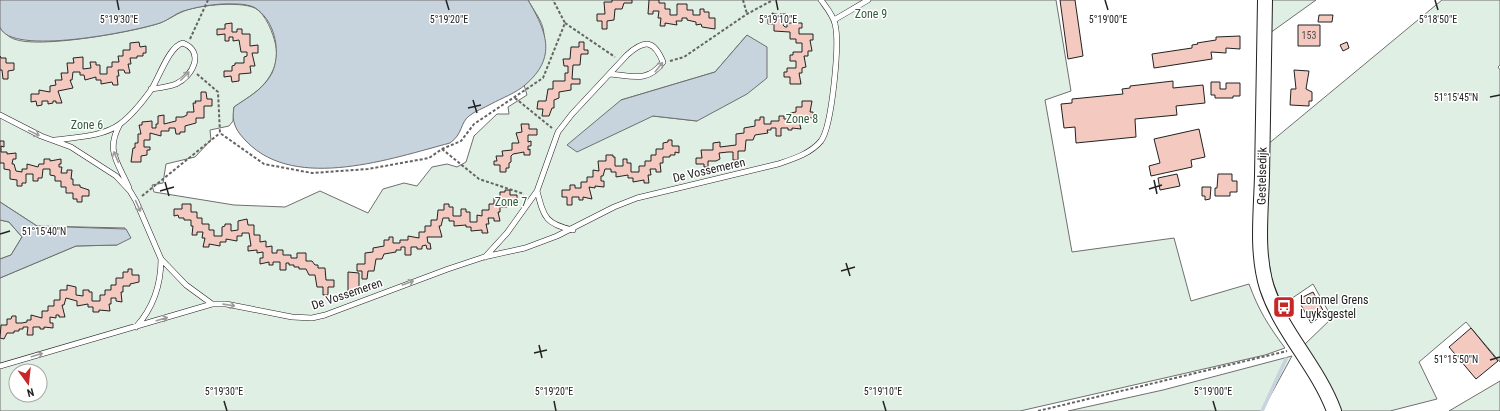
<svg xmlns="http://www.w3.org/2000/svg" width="1500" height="411" font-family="'Roboto Condensed',sans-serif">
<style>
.green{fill:#e0efe3;stroke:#6f6f6f;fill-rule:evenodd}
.water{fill:#c7d3dd;stroke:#6f6f6f}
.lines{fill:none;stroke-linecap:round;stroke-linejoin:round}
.stream{stroke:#c7d3dd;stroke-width:3.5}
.building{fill:#f3c9c0;stroke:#222}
.lane-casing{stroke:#222;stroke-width:6}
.secondary-casing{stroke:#222;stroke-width:16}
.path{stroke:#646464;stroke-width:2;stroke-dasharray:3 2;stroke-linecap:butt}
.lane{stroke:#fff;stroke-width:5}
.secondary{stroke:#fff;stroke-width:14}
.oneway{stroke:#9c9c9c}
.ticks{fill:none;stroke:#222;stroke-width:1.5}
.labels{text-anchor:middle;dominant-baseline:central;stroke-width:3;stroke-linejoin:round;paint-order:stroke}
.number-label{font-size:10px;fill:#564c4a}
.park-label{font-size:12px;fill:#2f5e38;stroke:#fff}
.street-label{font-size:12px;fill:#222;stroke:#fff}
.poi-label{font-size:12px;fill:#222;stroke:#fff;text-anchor:start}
.ticks-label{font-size:10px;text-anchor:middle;fill:#222;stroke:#fff;stroke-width:3;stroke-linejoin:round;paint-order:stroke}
</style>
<rect width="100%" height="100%" fill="#fff"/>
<!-- green -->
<path class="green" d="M528,0H1056L1071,91L1045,100L1072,252L1174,238L1191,301L1249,284C1259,311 1268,325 1285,348L1265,355L1020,411H0V278L76,246L117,245L125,228L37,226L0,202V28C4,32 8,37 14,39C38,49 134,32 160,23C168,20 176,14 184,11C198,5 246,0 258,10C264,15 268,23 271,30C276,43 279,54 274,68C266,88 250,96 234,107L233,121L229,126L210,130L211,140L195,157L166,164L163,183L152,185L154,192L234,205L285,207L320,191L368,213L383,189L404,183L417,186L432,167L447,164L457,167L466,162L474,136L497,114H509L508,107L527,95L524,85C537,73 540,69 543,51C547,25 540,21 528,0ZM747,35L697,121L653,116L621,100L715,72ZM16,371H40V395H16Z
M1270,0H1316L1270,33Z
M1442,0H1500V65L1498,67L1500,70V362L1466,322L1419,362L1437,399L1390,411H1339L1304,345L1332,318L1313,284L1282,305L1272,280L1267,252V145Z
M0,220L9,222L22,237L11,255L0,259Z
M1292,356L1262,411H1068L1163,390Z
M1500,381V411H1449Z"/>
<!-- water -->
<path class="water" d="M0,0H528C546,31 558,57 525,85C516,93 502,98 491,104C484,108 475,111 469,116C460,123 463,134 450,143C393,158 296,192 247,142C236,131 231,122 234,107C248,97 263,90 272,73C281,54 276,24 258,10C253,5 242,4 235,4C220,3 201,6 187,10C177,12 169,20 160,23C136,31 10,57 0,27C0,20 0,8 0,0Z
M747,35L767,47V78L747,94L697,121L653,116L577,152L567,145L621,100L715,72Z
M0,202L37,226L126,229L131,238L117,245L76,246L0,278V259L11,255L22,237L9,222L0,220Z"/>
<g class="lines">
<!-- stream -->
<path class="stream" d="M1262,411L1286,359"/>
</g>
<!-- building -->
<path class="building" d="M612,0H632V3H624L622,9H615L614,20L607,21V29H602V21H597V14H605L604,2H612Z
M649,0H659V3H665V9H670V15H677V4H687V10H693V15H700V9H704V12H709V18H715V29L702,27L701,24L696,25V22L687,20V18H682V21H676L677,25L665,23V26H660L661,18H658L659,11H653V14H648Z
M1060,0H1075L1083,56L1068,59Z
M772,13L780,15V14H786V19H783V25L785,27H787V23H802V28H799V34H813V40H810L812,51H808V56H804L806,67L802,68V73H799L801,84H790V77H784V72H787V68H796V61H790V55H793V52H802V43H796V39H790V32L774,31V24H768V18H772Z
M1319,15H1333L1332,22H1318Z
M232,23V32H237V29H242V34H250V46L258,45V53H252L255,66H250L251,73L239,74V81L232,82L231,76L224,77V71H232V66L235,65V63H244V57L247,56V52H241L239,40L233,41V37H229V41H225V34L217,35V29H225V24Z
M1298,25H1320V46H1298Z
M1240,36V49L1226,48V53L1211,52L1212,59L1154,68L1152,54L1192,48V45L1198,44L1197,43L1216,40V37Z
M139,42L140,47L146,46V53H143V56H137V58H130L131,64H128L130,73H125L124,70H118L119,76H117L118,85H113L112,82L101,84V80H96V77L85,80L84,75H80V72H73L72,80H70L73,88L58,91L62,103H56V101H53V103L48,104V101H42V105L37,106L36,101L31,102V94H39V90L50,92V86L56,85L55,80H62L61,73H68L67,63H74L73,58L83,57V69L91,68L90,62H96V65H100V74H107V67H112V62H119L118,56H123V50H130V43Z
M579,42H584V50H588V54H581L580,65H573L572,79H580V84H571V90L559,92V98L554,100V108H552L549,116H542L543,109H537L538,101H546L548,89H553V81H565V73H568V66H564L563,59H570L571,47H579Z
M1347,42L1349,48L1343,51L1340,45Z
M0,56L1,58H6V63H14V70L8,71V79H3L2,70H0Z
M1294,70L1309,71L1306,89L1312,92V101H1309V106L1290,105L1291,89H1296Z
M1173,81V88L1203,85L1205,103L1176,106L1177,115L1135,119L1136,137L1076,143L1075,127L1064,128L1061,104L1072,103V99L1123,94L1122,89L1130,88V86Z
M1211,82H1220V89H1226V83H1240V96H1233V98H1215V95H1211Z
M201,92H206L207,99H212V106H204V118H196V123L185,126V132H180V134H176L175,128H169V131H161V136L150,133V140H144V147H150V150H147V155L141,156V162H131L133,148H135V143H138V134H141L139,125H142V122L152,121V128H156V124H158V116L164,115V124L176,121V117H183L187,115V112H194L193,103H196L195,101H201Z
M802,101H812L810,112H813V118L804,117V119L798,118L801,129L792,128V130H788V128H781V136H776V128H771V130H767L768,133L755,135L753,140H746L745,151H738V160H733V152H728L719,153L720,159L716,161H708V167H704V164H696V158H702L701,150H713V143L720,142V147L736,145V134L744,133V128L755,126V120H760V117H764V124H771V121H779V116H784V119H790V113L796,112V107H802Z
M521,124H529V129H537V135H528V142L531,141V146H528V150L530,149V155H524V152L513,154L511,156V162L509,163V168H506V172H500V165H494V161H497L496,156H503L502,151L512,150V143H519L516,133L522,132Z
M1199,129L1205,157L1191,160L1192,167L1151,176L1149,166L1160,163L1154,139Z
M668,140H672V146H679V153L675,152V155H670V157H663V163H660L661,172H656V169H650L651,175H648L649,183H644V180L633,182V178H628V175L616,177V172H611V169H605L603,176H601V181H604V187L595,186V188L589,187L592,199L583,197V200H579V197H572V205H567V197H562V190H570V185H575V188H581V182H587V177H593V170L599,171L598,161H606V155H613V157H615V166H623V159H627V163H631V172H639V166H645V161H651V155H656V149H663V143L668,142Z
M0,141H4V147L1,146V152H7V154L16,153V159H13L12,164H14L16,171L22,172V169H27V164L38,167L39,164H44V159H50V161L61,159V164H59V167H62L61,173H67V170H72L71,179H73V185H80V187L89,190V196H82V202H77V199H73V193H66V187H61V181H55V176L50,175V169H43L42,178H38V181H33V174H26V183H22V186H17V180L10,179V170L4,169V163H0Z
M1177,174L1180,186L1160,190L1158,178Z
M1218,174H1232V181H1237V192H1230V196H1215V188H1217Z
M1202,187H1211L1210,199L1205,200V196H1202Z
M505,190H510V195H517V202H513V205H508L507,207H500V212H498L500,221H494V218H488L489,224H486L488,233H482V230L471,231V227H466V225L454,226V221H449V218H443L441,226H439L442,237H427L428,243H430L431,249H427L426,245L422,246V249H417V247H411V255H405V247H401V250H396V252L384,254L382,259H376L374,271H368L367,279H362V271H357V264H365V253L373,252V248L384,246V240H389V237H393V243H400V240H408V236L419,238V232H425V226H431V220H437L438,210H444V204H449V207H453V216H461V209H466V212H470V222H477V215L482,216V210H489V204H494V198H500V192H505Z
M182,204H191V212H197V218H202V224H209V230H214V236H222V227L225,226V224H231V231L238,230V221L247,219L248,225H254V235H260V242L266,241V247L272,246V253H277V250H283V255H291V258H297V253H306V261H312L315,265H318V268H325L326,280H334V287H328V295H323V287H317L315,275H309L306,269H299V267H294V265H289V263H286V270H280V262H273V265H269V262L260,264V258H263V252L257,253V250L248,251V246H251L249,233H242V236H237V241L226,239V242H220V246L209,244V247H203L205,238H202L203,232H197V235H192L193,226H191V220H184V218H179L178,215L174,216V209H182Z
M128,269H132V275H139V282L130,284V286H123V292H121L122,302L116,301V298H111V304H109L110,311L99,310V312H93V307H88V304L77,306V301L66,298L64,305H62L65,317H59V315H56V318L50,317V323H53V328L44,327V329H40V327H33V335H27L28,327H23V329H19V331H14V333H7L4,339L0,338L1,325H7V319H11L12,316H16V323H22L27,322V320H31V315L42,318V311H48V306H54V300H60V290H67V285L76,287V295L83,296V290H89V292H92V301H100V295H105V290H111V285H116V278H123V272H128Z
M348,272L359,273V291H348Z
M1313,292L1325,314L1311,323L1301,305L1304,303L1301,298Z
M1471,328L1498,361L1476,379L1449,347Z"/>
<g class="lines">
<!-- lane casing -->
<g class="lane-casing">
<path id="lane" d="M834,20L868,0
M0,115L41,136L71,147L116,176L130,191L136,201L161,259L186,285L212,304H226L292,317L312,318L325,315L448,269L484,257L525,248L557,236L614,207L637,198L778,164C793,159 810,154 821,141C832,126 840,43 835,24C833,15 826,7 821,0
M120,124C105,151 118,162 129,188
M55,140C76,137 102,137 120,124C131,116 143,101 151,90C159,78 169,46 183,43C205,52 193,76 176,84C168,87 159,88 151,89
M537,191C544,217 545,224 573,230
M485,257L507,233L537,191L558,132L572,114L627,55C645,39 654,40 663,62C648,83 632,76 610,74
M136,327C154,307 161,285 161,259
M0,366L212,304"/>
</g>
<!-- secondary casing -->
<g class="secondary-casing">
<path id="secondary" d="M1265,0C1264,59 1263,118 1262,176C1261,213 1256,253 1267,288C1282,333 1318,367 1334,411"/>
</g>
<!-- path -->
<path class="path" d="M743,0L747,14
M565,23L615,57
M190,39L208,0
M670,61L684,57L747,14L773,0
M197,74L218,92L220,133L264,164L312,173L368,169L429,158L442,149L461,141L474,124L543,78L565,23L553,0
M515,98L552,128
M442,149L479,179L524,194
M142,196L220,133
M1038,411L1287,351"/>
<!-- lane -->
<use href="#lane" class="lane"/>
<!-- secondary -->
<use href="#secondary" class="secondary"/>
</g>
<!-- one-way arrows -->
<defs><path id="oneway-shaft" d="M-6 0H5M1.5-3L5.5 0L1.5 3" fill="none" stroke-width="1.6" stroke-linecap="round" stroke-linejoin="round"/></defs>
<g class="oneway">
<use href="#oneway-shaft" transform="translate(659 67) rotate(-51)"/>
<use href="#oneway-shaft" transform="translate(185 76) rotate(-45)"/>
<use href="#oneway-shaft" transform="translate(34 133) rotate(26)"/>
<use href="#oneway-shaft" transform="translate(116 157) rotate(-113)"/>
<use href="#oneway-shaft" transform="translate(138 206) rotate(66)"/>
<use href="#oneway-shaft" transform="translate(408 283) rotate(-20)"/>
<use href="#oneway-shaft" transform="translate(229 305) rotate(8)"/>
<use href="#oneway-shaft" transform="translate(162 319) rotate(-16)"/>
<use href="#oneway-shaft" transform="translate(37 355) rotate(-17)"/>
</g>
<!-- ticks -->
<path class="ticks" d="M117,0L119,10M446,0L449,10M776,0L778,10M1105,0L1108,10M1435,0L1438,10M1490,97L1500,95M473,100L477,113M468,108L481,105M1154,180L1157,194M165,182L169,196M1149,189L1162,185M160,191L174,187M0,234L10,231M846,263L850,276M841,271L855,267M539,345L542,358M534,353L547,350M1490,360L1500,357M224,401L227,411M554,401L556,411M883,401L886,411M1213,401L1216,411"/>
<!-- icons -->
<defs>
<g id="bus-square" transform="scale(1.15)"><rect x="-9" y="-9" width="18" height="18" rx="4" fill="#c62828" stroke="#fff"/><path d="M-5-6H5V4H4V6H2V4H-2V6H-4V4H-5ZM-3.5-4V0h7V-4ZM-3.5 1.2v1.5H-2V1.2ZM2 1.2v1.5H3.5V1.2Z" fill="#fff"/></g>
</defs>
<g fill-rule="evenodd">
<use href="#bus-square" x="1284" y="307"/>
</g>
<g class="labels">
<!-- number labels -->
<g class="number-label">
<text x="1309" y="35">153</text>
</g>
<!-- park labels -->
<g class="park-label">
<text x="871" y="14">Zone 9</text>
<text x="802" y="119">Zone 8</text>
<text x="87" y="125">Zone 6</text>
<text x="511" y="202">Zone 7</text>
</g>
<!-- street labels -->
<g class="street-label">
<text transform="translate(709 170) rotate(-13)">De Vossemeren</text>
<text transform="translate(1262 176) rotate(-89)">Gestelsedijk</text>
<text transform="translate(347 294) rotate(-19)">De Vossemeren</text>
</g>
<!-- poi labels -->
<g class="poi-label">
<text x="1300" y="300">Lommel Grens<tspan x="1300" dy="14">Luyksgestel</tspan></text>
</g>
</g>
<g class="ticks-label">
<text x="119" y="23">5°19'30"E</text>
<text x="449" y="23">5°19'20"E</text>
<text x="778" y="23">5°19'10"E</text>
<text x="1108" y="23">5°19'00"E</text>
<text x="1438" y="23">5°18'50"E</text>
<text x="1456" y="101">51°15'45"N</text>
<text x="44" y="235">51°15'40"N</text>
<text x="1456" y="363">51°15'50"N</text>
<text x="224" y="395">5°19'30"E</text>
<text x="554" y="395">5°19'20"E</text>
<text x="883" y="395">5°19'10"E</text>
<text x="1213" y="395">5°19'00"E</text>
</g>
<!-- north arrow -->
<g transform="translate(28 383) rotate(165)"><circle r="19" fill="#ffffff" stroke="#a7a7a7"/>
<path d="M0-3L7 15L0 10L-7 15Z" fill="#c62828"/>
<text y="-6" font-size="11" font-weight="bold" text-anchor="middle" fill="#222222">N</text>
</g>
</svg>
